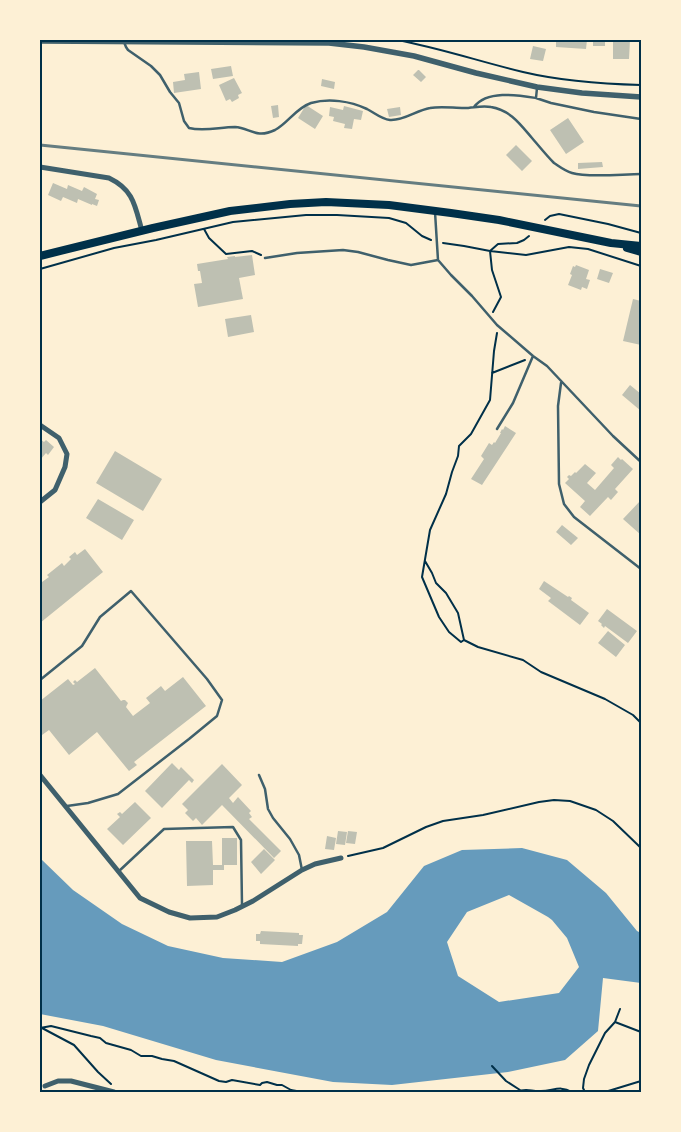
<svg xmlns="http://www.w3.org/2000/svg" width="681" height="1132" font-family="'Varela Round',sans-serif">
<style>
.water{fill:#669bbc;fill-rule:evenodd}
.building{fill:#bec0b2}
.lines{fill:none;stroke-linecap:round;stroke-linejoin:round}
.path{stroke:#003049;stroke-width:2}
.service{stroke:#3f606c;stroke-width:2.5}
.minor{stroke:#3f606c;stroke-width:5}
.tertiary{stroke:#3f606c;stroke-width:5.5}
.primary{stroke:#003049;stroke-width:8}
.rail{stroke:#657d81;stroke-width:3}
.neatline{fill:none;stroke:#003049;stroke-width:2}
</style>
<rect width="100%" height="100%" fill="#fdf0d5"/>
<!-- water -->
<path class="water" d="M522,848L567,860L606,893L637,931L641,933V983L603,978L598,1031L565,1060L508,1072L392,1085L333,1082L216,1060L103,1026L40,1014V858L73,890L122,924L168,946L223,958L282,962L337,942L387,912L424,866L462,850ZM509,895L548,917L552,920L567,938L579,967L559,993L499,1002L458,976L447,942L467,912Z"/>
<!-- building -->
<path class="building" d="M556,40H587L586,49L556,47Z
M593,40H605V46H593Z
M613,40H630L629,59H613Z
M533,46L546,49L543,61L530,59Z
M231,66L233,76L213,79L211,69Z
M418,70H419L426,77L421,82L413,75Z
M199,72L201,89L174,93L173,82L185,80L184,74Z
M234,78L242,93L238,95L239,98L232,102L230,99L226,101L219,85Z
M322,79L335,82L334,89L321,86Z
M278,105L279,117L273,118L271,106Z
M306,105L323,116L315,129L298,118Z
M344,106L363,111L361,120L354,119L352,129L344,128L345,124L333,121L334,117L329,116L330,107L343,110Z
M400,107L401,115L389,117L387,109Z
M568,118L584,142L566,154L550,130Z
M516,145L532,161L522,171L506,155Z
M602,162L603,167L578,169V163Z
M53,183L67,189L68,185L82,191L84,187L97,194L95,199L99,200L97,206L92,204V205L78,199L77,203L63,197L61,201L48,195Z
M252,255L255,275L239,278L243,299L198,307L194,284L202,283L200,271H198L197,264L228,259L227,257L235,256V257Z
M576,265L589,270L586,279L590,280L587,289L582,287L581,290L568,285L572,275L570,274L573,266L575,267Z
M600,269L613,273L609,283L597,279Z
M633,299L641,301V345L623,341Z
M251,315L254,332L228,337L225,319Z
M630,385L641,394V411L622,395Z
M505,426L516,433L482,485L471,479L484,459L481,456L489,443L492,445L494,442L495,443L501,433H500L502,429L503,430Z
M40,439L44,442L46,440L54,447L48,455L46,453L40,460Z
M115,451L162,479L143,511L96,483Z
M618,457L621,460L622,459L633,469L615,489L618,492L611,500L608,497L590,516L580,507L585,501L565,483L569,479L567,477L569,475L571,476L575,472L576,473L585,464L596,473L587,483L595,490L614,468L611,465Z
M98,499L134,520L122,540L86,518Z
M641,500V535L623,519Z
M562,525L578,538L571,545L556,532Z
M85,549L103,572L40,623V579L42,582L49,577L47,575L62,563L64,566L71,559L69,557L75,552L77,555Z
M544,581L568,597L569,596L572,598L571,600L589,613L580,625L548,601L551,598L539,589Z
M607,609L637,631L628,643L605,626L604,628L601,625L602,624L598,621Z
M608,631L625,645L616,657L598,643Z
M95,668L121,701L123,700H125L128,703L126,707L133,716L150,703L146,698L161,686L165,691L183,677L206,706L134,762L137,765L129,771L97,732L69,755L49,730L42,735L40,732V701L68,679L73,685L75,684L73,682L75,680L77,682Z
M172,763L179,770L181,767L194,780L192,783L189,780L162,808L145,791Z
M222,764L242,785L229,798L233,803L238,797L251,811L249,813L252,817L249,819L281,851L274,858L222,805L202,825L196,818L193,821L185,813L188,810L182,804Z
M135,802L151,818L123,845L107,829L120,817L117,814L120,812L122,814Z
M338,831L347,832L345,845L336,844Z
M348,831L357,832L355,844L346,843Z
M327,836L336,838L334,850L325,849Z
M222,838H237V865H224V870H213V885L187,886L186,841H212L213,865H222Z
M264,849L275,860L261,874L251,862Z
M261,931L299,933V935H303L302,944H298V946L260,944V941H256V934H260Z"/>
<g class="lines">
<!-- path -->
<path class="path" d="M397,40C440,48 481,62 523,72C561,81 603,84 641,85
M545,220L550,216L559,214L608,224L641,233
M204,229L209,238L226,254L252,251L261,255
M443,243L464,246L490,251L526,255L569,247L588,249L641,266
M40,269L114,248L156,240L233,222L306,215H337L389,218L406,223L422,236L431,240
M493,312L501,297L492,270L490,251L498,244L517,243L524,240L529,236
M497,333L494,351L490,400L471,434L459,446L458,456L452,472L446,494L430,530L422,577L439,617L449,632L461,642L464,640L478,647L523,660L541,672L605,699L633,715L641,723
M492,373L525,360
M425,561L432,573L436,583L446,593L458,613L464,640
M348,856L383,848L426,827L443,821L483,815L539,802L554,800L570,801L596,810L613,821L641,848
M615,1022L620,1009
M40,1028L51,1026L91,1036L100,1038L106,1043L131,1050L141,1056H152L162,1059L174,1061L219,1081L226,1082L232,1080L260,1085L262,1083L267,1082L277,1085H282L291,1090L302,1092
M42,1028L74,1045L98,1072L111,1084
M492,1066L506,1081L520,1090
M517,1092C526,1087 532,1092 541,1091C553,1091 560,1085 572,1092
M585,1092L583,1088L584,1079L589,1065L605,1033L615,1022L641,1032
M605,1092L641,1081"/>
<!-- service -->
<path class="service" d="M124,42L126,47L128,50L151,66L160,75L170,92L179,103L184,121L189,128C204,132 220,127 235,127C250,128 256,139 275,130C288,123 296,108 311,103C329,98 350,101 367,109C375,113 381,119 390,120C404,121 417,110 430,108C441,106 453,108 464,108C473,108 482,105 491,107C510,110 520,124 532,138C539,146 546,155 554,163C560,167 565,171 572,173C588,178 623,174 641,174
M537,88L536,98L551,103L594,112L641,119
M474,107C487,90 517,95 536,98
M435,212L438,260L451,275L472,296L497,325L533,356L547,366L613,436L641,462
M265,258L297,253L343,250L358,252L388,260L411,265L438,260
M561,383L558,406L559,484L564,504L574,517L641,569
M497,429L513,403L533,356
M40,680L82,646L100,617L131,591L207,679L222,700L217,716L189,739L118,794L88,803L67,806
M259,775L265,789L268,809L273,818L290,839L299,855L302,870
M118,872L164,829L233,827L241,840L242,905"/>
<!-- minor -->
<path class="minor" d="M40,167L109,178C134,190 135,206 142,231
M40,425L59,438L67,454L65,467L55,490L40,502
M40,775L140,898L169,912L190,918L217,917L235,910L253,901L302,870L315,864L341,858
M45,1086L58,1081H71L114,1092"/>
<!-- tertiary -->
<path class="tertiary" d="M40,41L329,43L364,47L414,56L476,73L537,87L582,93L641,97"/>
<!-- primary -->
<path class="primary" d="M627,248L641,252
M40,256L153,228L230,211L290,204L326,202L389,205L451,213L499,220L611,243L641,246"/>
<!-- rail -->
<path class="rail" d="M40,145L641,206"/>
</g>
<!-- border -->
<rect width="681" height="1132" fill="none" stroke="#fdf0d5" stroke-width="82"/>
<rect x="41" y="41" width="599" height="1050" class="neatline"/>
</svg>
